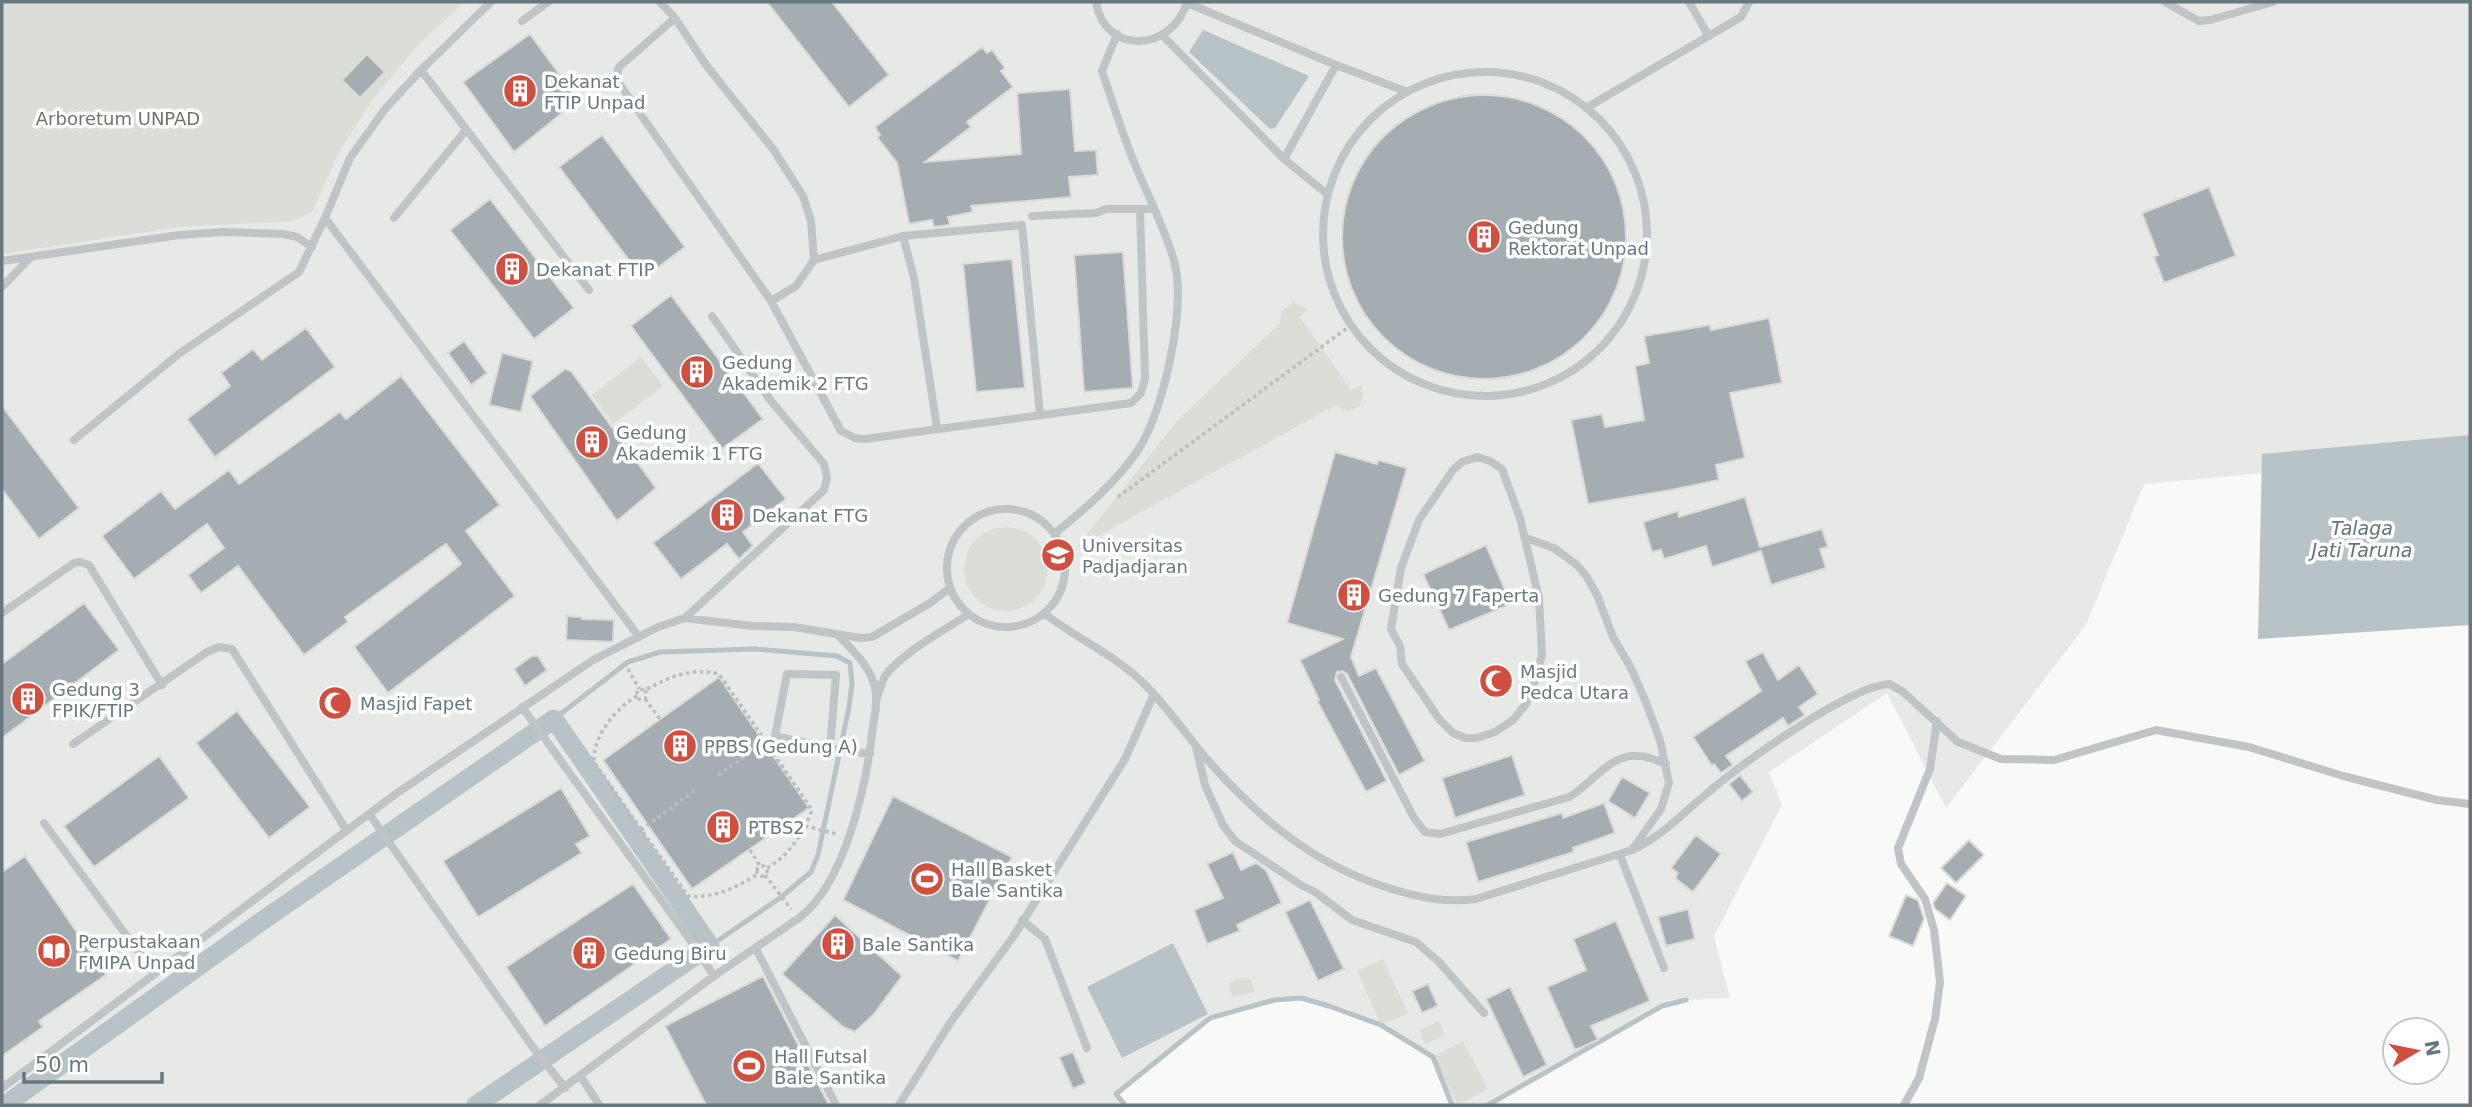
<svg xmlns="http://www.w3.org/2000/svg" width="2472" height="1107" font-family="'DejaVu Sans',sans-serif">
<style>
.built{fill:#e7e9e7}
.green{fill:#daded7;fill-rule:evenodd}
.water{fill:#b7c3c6}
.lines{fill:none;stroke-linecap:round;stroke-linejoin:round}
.stream{stroke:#b7c3c6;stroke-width:5}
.canal{stroke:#b7c3c6;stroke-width:19}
.building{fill:#a4aeb2;stroke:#dbdbd9;stroke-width:2}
.path{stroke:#b9bdbf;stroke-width:3.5;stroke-dasharray:3.5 3.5;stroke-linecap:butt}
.lane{stroke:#bfc4c6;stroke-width:8}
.labels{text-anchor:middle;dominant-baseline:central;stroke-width:7;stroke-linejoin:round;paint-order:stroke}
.poi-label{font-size:18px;fill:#67787f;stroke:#fff;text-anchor:start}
.park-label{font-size:18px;fill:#6b7866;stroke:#fff}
.water-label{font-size:19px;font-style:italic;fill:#627679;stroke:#fff}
</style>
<rect width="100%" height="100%" fill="#f9f9f7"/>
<!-- built -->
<path class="built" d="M2,2H2470V454L2144,484L2086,625L1946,808L1887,693L1769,772L1782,805L1714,936L1730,998L1686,1000L1662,1006L1488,1105H1452L1433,1057L1381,1025L1329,1006L1301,998L1274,1000L1210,1018L1117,1094L1125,1105H2Z"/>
<!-- green -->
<path class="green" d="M2,2H464L418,45L373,99L339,152L312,212L294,221L179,227L2,254Z
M1469,94C1485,94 1501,94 1516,98C1669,135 1657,356 1502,379C1474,383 1444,376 1420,364C1326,314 1313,177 1405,118C1425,105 1446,99 1469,94ZM1477,136C1516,137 1550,150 1572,184L1561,189L1558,193L1561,206L1571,209L1581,206L1585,218L1537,224C1518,184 1484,174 1447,198L1421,177L1436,166L1444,168L1455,161L1456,153L1451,142ZM1415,184L1441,205C1429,223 1426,242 1434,263L1406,281L1400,268L1389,272C1383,251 1381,231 1387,210L1401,214L1405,201ZM1587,231C1589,291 1551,332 1493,341C1492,322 1481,313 1464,326C1444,320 1425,306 1412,290L1439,272C1474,318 1537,290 1539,236Z
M1293,302L1308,309L1300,317L1351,390L1361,385L1364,396L1359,407L1347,411L1336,405L1076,548L1177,421L1280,323L1281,311Z
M641,357L663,386L613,424L592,395Z
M964 569a42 42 0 1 1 84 0a42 42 0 1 1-84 0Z
M1383,959L1408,1013L1381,1025L1357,971Z
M1245,977L1252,981L1254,992L1232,997L1229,985L1235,979Z
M1439,1021L1445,1035L1425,1044L1419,1030Z
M1463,1041L1488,1089L1458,1105L1433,1057Z"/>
<!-- water -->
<path class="water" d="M1203,30L1309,76L1275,128L1270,129L1189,52Z
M2470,435V625L2258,639L2262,454Z
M1173,943L1208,1014L1122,1058L1087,987Z"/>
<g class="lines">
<!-- stream -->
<path class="stream" d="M554,719L628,662L660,652L755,649L837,656L850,663L852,683L849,707L818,855L811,872L780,898L710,946
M1125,1105L1116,1094L1210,1018L1274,1000L1301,998L1329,1006L1381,1025L1433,1057L1452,1105
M1488,1105L1662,1006L1686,1000"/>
<!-- canal -->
<path class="canal" d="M5,1105L259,923L554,719L710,946L476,1105"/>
</g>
<!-- building -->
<path class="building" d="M767,2H832L889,75L849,107Z
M530,34L578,100L514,152L463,82Z
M982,47L987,53L992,50L1005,68L1001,71L1013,87L967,122L971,127L925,162L1021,154L1017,93L1070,89L1075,151L1096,150L1098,175L1069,177L1071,197L971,206L973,212L948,217L950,225L934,227L932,220L909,224L897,163L877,137L880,135L875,127Z
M367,54L385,72L360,98L342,80Z
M1342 237a142 142 0 1 1 284 0a142 142 0 1 1-284 0Z
M602,135L685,247L643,279L559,167Z
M2209,187L2236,256L2164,283L2154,257L2158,255L2142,213Z
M490,199L574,308L534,339L450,230Z
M1123,252L1133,388L1084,392L1074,255Z
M1012,259L1025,388L976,392L963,264Z
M671,295L763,419L722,449L631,326Z
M1769,318L1782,383L1730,393L1745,458L1716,465L1719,480L1671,490L1588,504L1571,420L1602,414L1605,427L1644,420L1635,366L1649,363L1644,336L1710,325L1711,330Z
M306,328L335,367L215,457L187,419L230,386L221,373L253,349L262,360Z
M464,341L487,373L471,385L448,353Z
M502,353L533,361L521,412L489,405Z
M565,369L571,371L656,488L617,521L530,396Z
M401,376L500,505L466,531L515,596L388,693L354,647L461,564L446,544L345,617L348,622L304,655L238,566L201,593L188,575L224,548L207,524L134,579L102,536L161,491L175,509L229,470L239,484L340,412L346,419Z
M2,406L79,508L39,539L2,489Z
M1335,452L1377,464L1378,460L1407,468L1351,657L1359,676L1376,668L1425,761L1399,775L1347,674L1342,671L1337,672L1335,680L1387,781L1366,792L1317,701L1319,700L1300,660L1343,639L1287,623Z
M758,463L786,499L743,532L753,546L740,558L739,559L727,544L681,579L653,543Z
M1745,497L1760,547L1822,529L1828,547L1820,549L1826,568L1771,585L1761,551L1712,567L1706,546L1664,559L1661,550L1652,552L1643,522L1678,511L1679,517Z
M1486,545L1511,604L1449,630L1423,574Z
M84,603L119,650L2,738V664Z
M567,616L582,617V619L614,620L613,642L566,640Z
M1763,652L1778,680L1799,665L1818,694L1799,707L1805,715L1788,726L1783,718L1726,756L1733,765L1721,773L1714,764L1712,766L1693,737L1761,691L1745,661Z
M532,656H538L547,670L525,686L514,669Z
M719,677L809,808L692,889L603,760Z
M237,711L310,807L269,838L196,743Z
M1512,755L1525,795L1455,818L1442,778Z
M159,756L189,798L94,867L64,826Z
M1740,775L1753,792L1742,801L1729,784Z
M1622,777L1650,793L1635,818L1608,801Z
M561,788L590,836L576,844L582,853L478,917L443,861Z
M893,796L1012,857L958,961L843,900Z
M1604,803L1615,833L1573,848L1574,852L1478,882L1466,842L1562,813L1563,818Z
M1696,835L1721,854L1693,892L1675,878L1678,873L1671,868Z
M1969,840L1984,855L1956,883L1941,868Z
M1233,852L1241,870L1256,863L1266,870L1282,903L1237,925L1240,931L1207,944L1194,910L1223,898L1207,864Z
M25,856L106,975L39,1021L43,1027L2,1056V872Z
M1947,883L1966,896L1950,920L1935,909L1933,903Z
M633,884L671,939L545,1026L506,967Z
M1906,895L1918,900L1924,919L1913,946L1889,936Z
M1310,900L1344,969L1318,981L1285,912Z
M1688,909L1695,939L1666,946L1658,917Z
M835,915L902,976L874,1014L855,1032L843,1027L782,974Z
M1616,921L1650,1001L1591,1026L1598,1040L1575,1050L1547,987L1586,970L1573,939Z
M763,976L829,1105H706L665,1026Z
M1428,984L1438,1006L1422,1013L1412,991Z
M1510,987L1547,1065L1523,1077L1486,999Z
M1073,1052L1086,1083L1073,1089L1059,1057Z"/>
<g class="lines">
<!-- path -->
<path class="path" d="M1118,497L1350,326
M628,669L639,689
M645,690L647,695L645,699H639L637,693L639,689L645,690C669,677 692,667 719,674L762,736
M637,696C616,708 592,737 594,762L688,896C714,899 737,887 758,874
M645,699L660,719
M718,775L766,742
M805,826L837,834
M641,830L694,791
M750,850L760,866
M757 871a5 5 0 1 1 10 0a5 5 0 1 1-10 0Z
M767,868C788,857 804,832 812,810L769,747
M765,875L791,909"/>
<!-- lane -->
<path class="lane" d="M660,2L675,18L619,67L616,79L771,301L841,431L855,438L865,439L1131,403L1141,393L1145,378L1140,209
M1096,2C1104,55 1172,53 1187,2
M1689,2L1708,35
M2165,2L2199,21L2210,20L2273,2
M1187,3L1336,65L1405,91
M675,18L706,65L773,149L803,196L811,221L814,260L796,286L771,301
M522,21L548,2
M1163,36L1284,159L1327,194
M421,70L589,290
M1323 234a162 162 0 1 1 324 0a162 162 0 1 1-324 0Z
M1586,108L1741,17L1749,2
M1284,159L1336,65
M1032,216L1096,213L1106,209H1154
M325,218L350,158L385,109L421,70L491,2
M394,218L466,130
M903,236L1022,225L1040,415
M814,260L903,236L914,278L937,428
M2,261L179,235L224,232L283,234L297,237L312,247
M2,287L30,258
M74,440L180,353L299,272L325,218L639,637
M1477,457L1490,461L1502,469L1520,518L1539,598L1542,655L1534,684L1526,704L1513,720L1495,732L1477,738H1465L1453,733L1439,719L1402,664L1400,646L1391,629L1401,568L1419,520L1453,470L1462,462Z
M947 568a59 59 0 1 1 118 0a59 59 0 1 1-118 0Z
M1054,534C1085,509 1118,481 1140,447C1164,408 1187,305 1174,261C1165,229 1149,198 1136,167C1123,136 1113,103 1102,71L1117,34
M2,613L74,563L80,562L89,565L162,685
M1044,613C1074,637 1113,654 1140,680C1167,705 1187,737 1212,765C1263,822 1318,867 1392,889C1421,898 1446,903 1476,899L1632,850L1661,809L1669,783L1660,740L1645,700L1631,668L1613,637L1597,595L1587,577L1577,565L1554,548L1526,538
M685,618L824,490L827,478L824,464L771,401L712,316
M1341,677L1414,818L1425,832L1440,834L1569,797C1592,784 1610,753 1639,756C1648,756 1658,761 1666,764
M877,697C880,690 882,682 885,676C900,654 946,629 969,614
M522,707L693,944L714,976
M73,744L207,652L219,647L232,649L347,831
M1196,747L1205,785L1223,825L1235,841L1301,885L1315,892L1352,920L1416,942L1438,961L1484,1013
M830,748L836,675L787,674L775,736C807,743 838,750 870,754
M370,815L532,1046L565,1088
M44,823L154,973
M1632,850C1660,838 1682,814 1705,795C1740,765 1847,687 1889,684L1902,691L1958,742L2001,759L2054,760L2156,730L2249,747L2343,776L2437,800L2470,804
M1620,855L1664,968
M1022,920L1045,939L1087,1048
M756,949L836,1105
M580,1075L599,1105
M2,1088L397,793L593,660L658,627L685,618L752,626L794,627L860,638L872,637L930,603L950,588
M540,1105L714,976L799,918C846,883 867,782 873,726C875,714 878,700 875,688C871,667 853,651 839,636
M899,1105L950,1023L1013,937L1125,759L1154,694
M1904,1105L1919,1078L1935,1019L1940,982L1934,930L1925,899L1901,864L1898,848L1930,769L1937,721"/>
</g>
<!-- icons -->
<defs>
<g id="building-disc" transform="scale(1.75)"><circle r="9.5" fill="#d24e3f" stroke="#fff"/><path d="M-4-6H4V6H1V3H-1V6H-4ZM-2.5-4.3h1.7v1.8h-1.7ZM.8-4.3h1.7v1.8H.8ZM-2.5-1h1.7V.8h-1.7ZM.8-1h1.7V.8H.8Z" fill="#fff"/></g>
<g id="university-disc" transform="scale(1.75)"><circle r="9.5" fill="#d24e3f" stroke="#fff"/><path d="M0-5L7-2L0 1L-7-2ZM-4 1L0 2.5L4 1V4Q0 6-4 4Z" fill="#fff"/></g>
<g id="mosque-disc" transform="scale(1.75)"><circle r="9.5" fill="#d24e3f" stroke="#fff"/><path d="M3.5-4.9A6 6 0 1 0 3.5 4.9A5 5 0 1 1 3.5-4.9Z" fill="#fff"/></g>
<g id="stadium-disc" transform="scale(1.75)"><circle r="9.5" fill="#d24e3f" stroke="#fff"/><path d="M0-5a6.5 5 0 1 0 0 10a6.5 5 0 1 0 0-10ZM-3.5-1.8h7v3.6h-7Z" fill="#fff"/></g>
<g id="library-disc" transform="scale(1.75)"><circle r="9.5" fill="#d24e3f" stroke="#fff"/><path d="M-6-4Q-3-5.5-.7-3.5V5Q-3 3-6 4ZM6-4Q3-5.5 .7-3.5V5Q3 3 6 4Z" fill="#fff"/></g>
</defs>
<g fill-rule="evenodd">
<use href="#building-disc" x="520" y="91"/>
<use href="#building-disc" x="1484" y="237"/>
<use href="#building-disc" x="512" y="269"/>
<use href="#building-disc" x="697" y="372"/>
<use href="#building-disc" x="592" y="442"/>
<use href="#building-disc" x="727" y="515"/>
<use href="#university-disc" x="1058" y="555"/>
<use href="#building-disc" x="1354" y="595"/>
<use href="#mosque-disc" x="1496" y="681"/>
<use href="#building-disc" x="28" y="699"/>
<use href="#mosque-disc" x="335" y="703"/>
<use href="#building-disc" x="680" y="746"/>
<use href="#building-disc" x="723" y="827"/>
<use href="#stadium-disc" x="927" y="879"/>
<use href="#building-disc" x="838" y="944"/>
<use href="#library-disc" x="54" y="951"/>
<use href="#building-disc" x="589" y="953"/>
<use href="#stadium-disc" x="749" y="1066"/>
</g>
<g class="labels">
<!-- poi labels -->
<g class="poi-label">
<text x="544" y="81">Dekanat<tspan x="544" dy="21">FTIP Unpad</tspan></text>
<text x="1508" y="227">Gedung<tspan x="1508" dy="21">Rektorat Unpad</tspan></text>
<text x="536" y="269">Dekanat FTIP</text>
<text x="722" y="362">Gedung<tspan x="722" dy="21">Akademik 2 FTG</tspan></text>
<text x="616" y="432">Gedung<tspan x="616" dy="21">Akademik 1 FTG</tspan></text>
<text x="752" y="515">Dekanat FTG</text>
<text x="1082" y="545">Universitas<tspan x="1082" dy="21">Padjadjaran</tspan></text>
<text x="1378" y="595">Gedung 7 Faperta</text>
<text x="1520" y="671">Masjid<tspan x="1520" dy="21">Pedca Utara</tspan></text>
<text x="52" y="689">Gedung 3<tspan x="52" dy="21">FPIK/FTIP</tspan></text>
<text x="360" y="703">Masjid Fapet</text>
<text x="704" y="746">PPBS (Gedung A)</text>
<text x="748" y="827">PTBS2</text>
<text x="951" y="869">Hall Basket<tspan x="951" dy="21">Bale Santika</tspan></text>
<text x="78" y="941">Perpustakaan<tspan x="78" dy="21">FMIPA Unpad</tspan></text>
<text x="862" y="944">Bale Santika</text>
<text x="614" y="953">Gedung Biru</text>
<text x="774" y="1056">Hall Futsal<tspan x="774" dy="21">Bale Santika</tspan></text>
</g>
<!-- park labels -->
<g class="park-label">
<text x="118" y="118">Arboretum UNPAD</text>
</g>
<!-- water labels -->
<g class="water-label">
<text x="2362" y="528">Talaga<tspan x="2362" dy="22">Jati Taruna</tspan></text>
</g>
</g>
<!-- border -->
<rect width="2472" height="1107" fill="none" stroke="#67787f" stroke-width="7"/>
<!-- north arrow -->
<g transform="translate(2416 1051) rotate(80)"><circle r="33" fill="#ffffff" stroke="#c2c9cc" stroke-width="2"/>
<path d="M0-5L12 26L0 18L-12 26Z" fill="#d24e3f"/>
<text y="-10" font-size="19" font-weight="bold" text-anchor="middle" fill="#67787f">N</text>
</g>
<!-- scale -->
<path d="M24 1072v10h138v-10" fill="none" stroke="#67787f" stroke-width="3.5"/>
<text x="35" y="1072" font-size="21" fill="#67787f" stroke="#ffffff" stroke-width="5" paint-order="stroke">50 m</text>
</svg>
